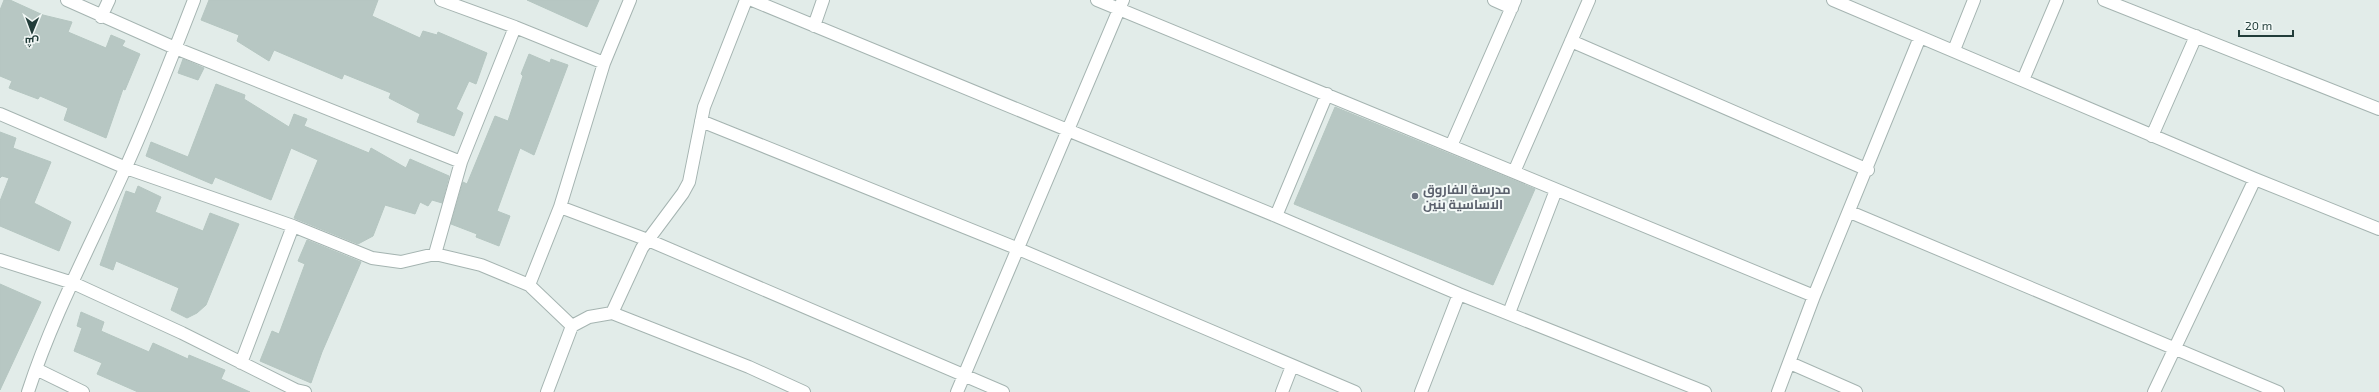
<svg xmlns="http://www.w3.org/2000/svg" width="2379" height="392" font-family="'Exo 2',Cairo,sans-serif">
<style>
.building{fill:#b7c7c3;stroke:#b5c6c1}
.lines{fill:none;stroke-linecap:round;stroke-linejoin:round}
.minor-casing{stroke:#a5b4b1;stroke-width:14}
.minor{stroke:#fff;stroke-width:12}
.worship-dot{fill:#6b7280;stroke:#f3f9f7;stroke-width:1.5}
.labels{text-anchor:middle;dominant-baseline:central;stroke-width:4;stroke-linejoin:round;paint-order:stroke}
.worship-label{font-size:13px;font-weight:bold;fill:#5b616d;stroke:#f3f9f7;text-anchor:start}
</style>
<rect width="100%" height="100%" fill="#e2ece9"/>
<!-- building -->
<path class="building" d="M4,0H10L43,15L72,22L68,32L106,48L111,35L125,41L122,46L140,54L125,90L123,89L106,138L64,120L68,108L40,96L38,99L9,88L12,81L0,76V10Z
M209,0H378L372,16L420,38L423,31L437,35L438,32L487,53L476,84L469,81L456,109L463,113L454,136L417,122L420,114L389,98L391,93L344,74L342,79L274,50L269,61L237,41L239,35L201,20Z
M527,0H599L587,27Z
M529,54L550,63L551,59L568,65L534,155L520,148L497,211L510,216L499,246L476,237L477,234L451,224L463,182L467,184L495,116L508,121L523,76L521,74Z
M183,59L204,68L198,80L178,73Z
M216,84L245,95L244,99L289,127L294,114L307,119L304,126L369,153L371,148L406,168L410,159L449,176L442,203L432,200L428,206L420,202L415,214L385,205L373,236L358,244L294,218L318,160L291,148L271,200L215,177L212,184L146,156L151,142L188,157Z
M1335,107L1535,189L1493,285L1294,204Z
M0,132L16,138L13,148L51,162L34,203L71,222L59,251L0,226V201L9,178L2,176L0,178Z
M138,186L161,197L155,212L203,231L210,213L239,224L206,305L197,313L187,318L171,310L179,288L116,261L113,270L100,265L126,191L135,194Z
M307,240L361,262L322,352L311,383L260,361L272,331L279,334L305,264L298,261Z
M0,284L41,302L0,390Z
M81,312L104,322L101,331L149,352L153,343L188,359L189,355L225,370L221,379L250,392H138L97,374L102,363L74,351L82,328L77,326Z"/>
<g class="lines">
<!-- minor casing -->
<g class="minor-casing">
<path id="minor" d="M67,0L175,48L461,162
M441,0L515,27L604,63
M746,0L704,107L689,182L683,193L642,248L612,313L749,367L804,392
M752,0L1276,216L1459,294L1705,392
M1097,0L1814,296
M1494,0L1512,8
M1833,0L2255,179L2379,229
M2104,0L2379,109
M101,17L109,0
M814,26L823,0
M515,27L461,162L435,254L481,265L529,285L572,326L547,392
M1571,41L1868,170
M1954,50L1974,0
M2023,80L2057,0
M0,114L126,168L293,226L372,258L401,262L435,254
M701,121L1016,248L1355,392
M2152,136L2196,36
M1451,146L1515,0
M1514,172L1589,0
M560,207L648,240L1003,392
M1850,212L2278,392
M1276,216L1327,94
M0,260L73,283L182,333L296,390L305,392
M529,285L560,207L604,63L630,0
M1509,313L1556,190
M572,326L589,317L612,313
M241,363L293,226
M1790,363L1856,392
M36,369L83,392
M28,392C53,315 92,243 125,169C150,114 172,57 194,0
M957,392L1123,0
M1282,392L1292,366
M1421,392L1459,294
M1778,392L1814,296L1920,37
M2154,392L2255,179"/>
</g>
<!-- minor -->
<use href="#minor" class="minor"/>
</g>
<!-- markers -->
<circle class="worship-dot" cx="1415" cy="196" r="4"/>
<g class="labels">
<!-- worship labels -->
<g class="worship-label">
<text x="1423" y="189">مدرسة الفاروق<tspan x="1423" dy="15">الاساسية بنين</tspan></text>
</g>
</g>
<!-- north arrow -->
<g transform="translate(32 32) rotate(181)" stroke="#f3f9f7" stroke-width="3" paint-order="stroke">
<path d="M0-3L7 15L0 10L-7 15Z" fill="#223d3a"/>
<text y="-6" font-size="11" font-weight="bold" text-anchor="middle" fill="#223d3a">ش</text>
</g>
<!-- scale -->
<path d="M2239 30v6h54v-6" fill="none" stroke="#223d3a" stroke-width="2"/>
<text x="2245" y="30" font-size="12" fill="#223d3a" stroke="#f3f9f7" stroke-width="3" paint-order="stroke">20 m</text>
</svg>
